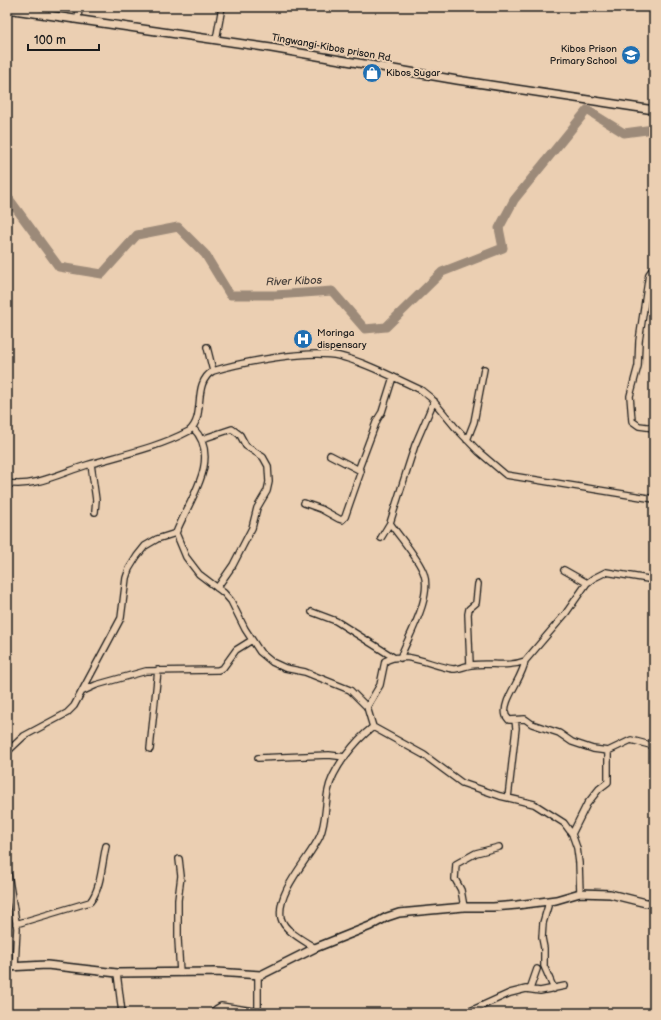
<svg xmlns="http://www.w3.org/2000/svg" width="661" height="1020" font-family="'Balsamiq Sans',sans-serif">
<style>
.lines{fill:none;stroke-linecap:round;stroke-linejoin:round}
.river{stroke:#9c8a79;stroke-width:9}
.minor-casing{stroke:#1c1c1c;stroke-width:8}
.tertiary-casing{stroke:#1c1c1c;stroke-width:10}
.minor{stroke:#ebcfb2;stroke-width:5.5}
.tertiary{stroke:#ebcfb2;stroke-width:7}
.labels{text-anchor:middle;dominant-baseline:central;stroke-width:4;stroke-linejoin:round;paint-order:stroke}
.street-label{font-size:10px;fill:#1c1c1c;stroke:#ebcfb2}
.poi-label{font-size:10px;fill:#1c1c1c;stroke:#ebcfb2;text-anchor:start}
.water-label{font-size:11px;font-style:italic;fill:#49423d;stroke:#ebcfb2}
</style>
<rect width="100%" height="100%" fill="#ebcfb2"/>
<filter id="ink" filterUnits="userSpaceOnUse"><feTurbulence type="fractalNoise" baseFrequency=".025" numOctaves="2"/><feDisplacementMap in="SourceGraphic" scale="8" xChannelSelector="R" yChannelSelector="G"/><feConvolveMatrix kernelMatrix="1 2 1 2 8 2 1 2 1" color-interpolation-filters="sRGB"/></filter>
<g filter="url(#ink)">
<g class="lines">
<!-- river -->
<path class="river" d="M7,196L59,267L102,274L137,235L178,227L205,254L230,295H275L332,291L365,329L386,327L442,272L503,248L499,228L514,200L587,110L624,133L654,129"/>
<!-- minor casing -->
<g class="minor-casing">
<path id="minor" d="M78,19L79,7
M216,40L222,7
M654,267L649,274L639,341L638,366L630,396L632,421L639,426L654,428
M207,347L213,371
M202,439L232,429L240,435L246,446L263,457L268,466L269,482L267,491L257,508L252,528L233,565L217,588
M467,440L474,422L484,369
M91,464L96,500L95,512
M359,468L377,420L382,412L393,377
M7,483C34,488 61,473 87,465C121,455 157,448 189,431C207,416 191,384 213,371C243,362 309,349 339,356C365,362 397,379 421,390L431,398L455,427L479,452L506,475L654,499
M304,503L321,509L339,519L342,520L345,517L361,471L330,455
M390,523C400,538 418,557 424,574C432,598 409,635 400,658
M176,533L186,557L199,574L224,593L231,601L245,629L260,652L272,662L285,668L305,672L350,690L367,707L373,727L424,755L462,783L500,796L534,804L564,823L572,834L577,848L579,863L580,893
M381,538L390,523L415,445L434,401
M564,570L587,583
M312,612L336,621L393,657
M525,661C523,678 501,701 506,716L509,720L525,719L532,724L559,733L572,742L593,749L608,751L631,740L654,746
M470,665L468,614L469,609L476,603L478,584
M83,691L96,685L146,671L218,670L223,668L236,650L252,640
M367,707L380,685L385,661C406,650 431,666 453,669C459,669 465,666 471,665C489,662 507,668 525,661L566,613L587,583L594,578L606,572L654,580
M150,749L158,670
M7,752L24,736L67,713L74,706L121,618L126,578L129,569L137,556L145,546L157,539L176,533C188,502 223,458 193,428
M258,758L329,755L345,757
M508,798L516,728L515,720
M572,834L587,804L599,789L608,782V751
M179,859L181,876L178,900V939L180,973
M7,868L17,928L15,966
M547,901L548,906L543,923L542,938L544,948V966L554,989
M464,907L461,890L455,879L456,864L476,853L499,847
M16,924L90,902C101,889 102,863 106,846
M315,948C305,941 284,931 281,918C276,891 310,858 320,836C326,822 325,806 328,791C332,769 356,740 373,727
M117,973L122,1013
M530,989L537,969
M258,1011V975
M213,1013L216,1009L221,1006L267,1013
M466,1013L510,993L526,989L540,991L565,986"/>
</g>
<!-- tertiary casing -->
<g class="tertiary-casing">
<path id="tertiary" d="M7,9L271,48L457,80L654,110
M7,967L47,965L117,973L216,972L261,975L315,948L370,926L387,917L399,913L464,907H493L517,905L556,900L580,893L610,894L646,903H654"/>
</g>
<!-- minor -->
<use href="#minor" class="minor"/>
<!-- tertiary -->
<use href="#tertiary" class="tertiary"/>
</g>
</g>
<!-- icons -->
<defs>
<g id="school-disc" transform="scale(1)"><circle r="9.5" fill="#1f6fb2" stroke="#ebcfb2"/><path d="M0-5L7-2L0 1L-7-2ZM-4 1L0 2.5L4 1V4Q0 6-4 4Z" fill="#fff"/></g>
<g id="shop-disc" transform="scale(1)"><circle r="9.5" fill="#1f6fb2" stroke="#ebcfb2"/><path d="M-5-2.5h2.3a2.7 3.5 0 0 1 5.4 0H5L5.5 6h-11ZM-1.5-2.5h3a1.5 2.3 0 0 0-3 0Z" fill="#fff"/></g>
<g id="hospital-disc" transform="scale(1)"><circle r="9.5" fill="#1f6fb2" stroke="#ebcfb2"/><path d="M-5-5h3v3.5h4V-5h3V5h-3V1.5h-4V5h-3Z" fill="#fff"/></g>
</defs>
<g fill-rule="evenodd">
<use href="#school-disc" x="631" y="55"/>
<use href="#shop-disc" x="372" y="73"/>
<use href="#hospital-disc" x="303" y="339"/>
</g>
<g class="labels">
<!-- street labels -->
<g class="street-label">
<text transform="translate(332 48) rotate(10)">Tingwangi-Kibos prison Rd.</text>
</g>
<!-- poi labels -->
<g class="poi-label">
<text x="617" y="49" text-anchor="end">Kibos Prison<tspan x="617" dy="12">Primary School</tspan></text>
<text x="386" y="73">Kibos Sugar</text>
<text x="317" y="333">Moringa<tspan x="317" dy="12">dispensary</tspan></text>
</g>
<!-- water labels -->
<g class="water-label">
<text transform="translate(294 281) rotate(-2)">River Kibos</text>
</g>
</g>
<!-- margin -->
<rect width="661" height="1020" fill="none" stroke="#ebcfb2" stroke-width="24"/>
<rect x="12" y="12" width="637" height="996" fill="none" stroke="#1c1c1c" stroke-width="1.5" filter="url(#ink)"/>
<!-- scale -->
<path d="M28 44v6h71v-6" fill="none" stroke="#1c1c1c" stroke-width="2"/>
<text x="34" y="44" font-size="12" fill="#1c1c1c" stroke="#ebcfb2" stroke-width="3" paint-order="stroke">100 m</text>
</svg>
